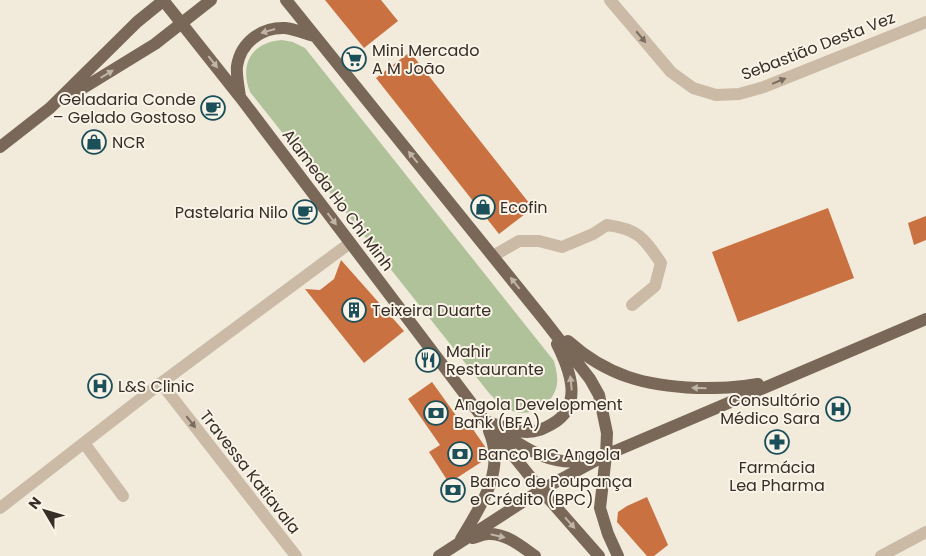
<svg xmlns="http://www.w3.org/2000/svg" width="926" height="556" font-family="Poppins,sans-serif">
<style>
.green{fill:#b0c29a}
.building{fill:#ca7141}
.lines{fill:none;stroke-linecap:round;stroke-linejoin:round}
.minor{stroke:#cbbba6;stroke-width:12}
.major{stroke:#796758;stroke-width:12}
.oneway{fill:#c0b4a7}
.oneway2{fill:#7a6d60}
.labels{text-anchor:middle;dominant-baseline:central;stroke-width:4;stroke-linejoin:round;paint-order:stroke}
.street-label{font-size:16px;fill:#372e27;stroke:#faf3e7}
.poi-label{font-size:16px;fill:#372e27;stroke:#faf3e7;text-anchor:start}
</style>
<rect width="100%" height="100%" fill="#f2eada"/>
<!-- green -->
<path class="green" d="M282,40L293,42L305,48L554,361C556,369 558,376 557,384C554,405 529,419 510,410C501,407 495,399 489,393L250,92C239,64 252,42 282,40Z"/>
<!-- building -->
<path class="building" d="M325,0H381L398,21L364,48Z
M410,52L533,208L499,234L376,78Z
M828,208L854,278L738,322L712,252Z
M926,216V240L914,245L908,223Z
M341,260L404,331L364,363L305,289L320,290L334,279Z
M432,382L465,428L470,425L486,448V459L449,483L429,452L440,445L408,399Z
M647,497L668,545L654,556H647L617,522L618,512L627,506Z"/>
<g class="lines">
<!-- minor -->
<path class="minor" d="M610,0L671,72L693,88L716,95L739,94L764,87L926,22
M493,256L519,241H539L562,247L593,234L607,225C638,229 644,238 661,263L655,286L632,305
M161,383L296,556
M84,443L123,496
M0,508L161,383L350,243
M881,556L926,532"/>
<!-- major -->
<path class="major" d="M163,0L240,97L485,421L541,490L599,556
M286,0L545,321L590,379L599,395L607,433L606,455L600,508L608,534L618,556
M240,97C239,88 236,75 237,66C241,42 262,27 285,28C295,29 306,34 315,36
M67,98L155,44L211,0
M0,147L50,108L137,22L164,0
M568,341C607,376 646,386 697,388C720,388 736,388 758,384
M485,421C498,425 513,431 527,432C537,432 543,429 552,424C584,406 570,370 557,344
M495,428C526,449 553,469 591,459
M473,538C477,537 483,534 488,534C506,533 521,546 535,556
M461,539C481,506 506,470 489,431
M439,556L541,490L606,455L926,319"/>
</g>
<!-- one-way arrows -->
<defs><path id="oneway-solid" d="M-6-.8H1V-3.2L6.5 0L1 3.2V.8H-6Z" transform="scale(1.25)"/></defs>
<g class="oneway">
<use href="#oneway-solid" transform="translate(268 31) rotate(164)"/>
<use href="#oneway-solid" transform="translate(213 62) rotate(52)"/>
<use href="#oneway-solid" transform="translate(107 74) rotate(-31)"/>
<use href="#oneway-solid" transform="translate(413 157) rotate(-129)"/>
<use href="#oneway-solid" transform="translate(332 219) rotate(53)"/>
<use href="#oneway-solid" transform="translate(515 283) rotate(-129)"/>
<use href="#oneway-solid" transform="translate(571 383) rotate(-96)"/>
<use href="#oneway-solid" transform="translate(699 388) rotate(-178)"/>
<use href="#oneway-solid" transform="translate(570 523) rotate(48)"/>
<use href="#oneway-solid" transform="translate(498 536) rotate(13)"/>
</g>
<g class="oneway2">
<use href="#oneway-solid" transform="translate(641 37) rotate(50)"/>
<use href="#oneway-solid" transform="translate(779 81) rotate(-22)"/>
<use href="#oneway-solid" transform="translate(191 422) rotate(52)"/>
</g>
<!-- icons -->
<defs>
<g id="supermarket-ring" transform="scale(1.25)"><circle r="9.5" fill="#faf3e7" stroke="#1b4f59" stroke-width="1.5"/><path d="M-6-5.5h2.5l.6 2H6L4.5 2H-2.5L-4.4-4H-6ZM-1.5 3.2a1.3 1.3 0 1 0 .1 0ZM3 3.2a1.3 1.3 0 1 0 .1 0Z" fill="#1b4f59"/></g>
<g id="cafe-ring" transform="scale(1.25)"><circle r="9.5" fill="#faf3e7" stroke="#1b4f59" stroke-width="1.5"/><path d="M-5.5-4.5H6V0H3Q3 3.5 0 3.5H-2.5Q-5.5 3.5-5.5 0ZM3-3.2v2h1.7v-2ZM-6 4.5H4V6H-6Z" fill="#1b4f59"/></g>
<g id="shop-ring" transform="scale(1.25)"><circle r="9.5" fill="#faf3e7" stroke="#1b4f59" stroke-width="1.5"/><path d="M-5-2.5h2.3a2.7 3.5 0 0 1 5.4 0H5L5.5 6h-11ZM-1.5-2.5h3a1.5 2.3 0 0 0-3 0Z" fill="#1b4f59"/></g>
<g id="building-ring" transform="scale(1.25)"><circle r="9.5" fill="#faf3e7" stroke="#1b4f59" stroke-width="1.5"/><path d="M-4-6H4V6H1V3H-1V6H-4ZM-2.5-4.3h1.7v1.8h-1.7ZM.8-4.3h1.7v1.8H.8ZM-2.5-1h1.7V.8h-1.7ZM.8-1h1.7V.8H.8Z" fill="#1b4f59"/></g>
<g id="restaurant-ring" transform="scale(1.25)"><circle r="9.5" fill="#faf3e7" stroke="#1b4f59" stroke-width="1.5"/><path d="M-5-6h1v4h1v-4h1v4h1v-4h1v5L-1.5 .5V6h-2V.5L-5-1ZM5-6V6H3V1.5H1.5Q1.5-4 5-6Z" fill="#1b4f59"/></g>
<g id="hospital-ring" transform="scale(1.25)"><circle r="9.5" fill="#faf3e7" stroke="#1b4f59" stroke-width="1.5"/><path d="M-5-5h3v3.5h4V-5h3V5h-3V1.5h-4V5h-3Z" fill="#1b4f59"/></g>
<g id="bank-ring" transform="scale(1.25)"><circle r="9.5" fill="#faf3e7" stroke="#1b4f59" stroke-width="1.5"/><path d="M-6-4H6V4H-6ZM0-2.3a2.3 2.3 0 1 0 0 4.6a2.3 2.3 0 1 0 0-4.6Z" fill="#1b4f59"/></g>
<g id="pharmacy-ring" transform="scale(1.25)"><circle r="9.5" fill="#faf3e7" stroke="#1b4f59" stroke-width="1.5"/><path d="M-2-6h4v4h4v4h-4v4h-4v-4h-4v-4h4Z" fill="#1b4f59"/></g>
</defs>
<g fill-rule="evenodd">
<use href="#supermarket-ring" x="354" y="59"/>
<use href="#cafe-ring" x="213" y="108"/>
<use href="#shop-ring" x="94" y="142"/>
<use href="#shop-ring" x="483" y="207"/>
<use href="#cafe-ring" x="305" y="212"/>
<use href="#building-ring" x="354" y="310"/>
<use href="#restaurant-ring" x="428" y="360"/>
<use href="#hospital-ring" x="100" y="386"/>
<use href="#hospital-ring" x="838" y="409"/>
<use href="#bank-ring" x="436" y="413"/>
<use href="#pharmacy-ring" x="777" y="442"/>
<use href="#bank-ring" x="460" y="454"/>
<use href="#bank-ring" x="453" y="490"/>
</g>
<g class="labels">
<!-- street labels -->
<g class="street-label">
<text transform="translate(818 46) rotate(-21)">Sebastião Desta Vez</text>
<text transform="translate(338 200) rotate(53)">Alameda Ho Chi Minh</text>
<text transform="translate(250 472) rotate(52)">Travessa Katiavala</text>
</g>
<!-- poi labels -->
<g class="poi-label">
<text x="372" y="50">Mini Mercado<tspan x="372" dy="18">A M João</tspan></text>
<text x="196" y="99" text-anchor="end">Geladaria Conde<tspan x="196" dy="18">– Gelado Gostoso</tspan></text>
<text x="112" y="142">NCR</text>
<text x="500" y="207">Ecofin</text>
<text x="288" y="212" text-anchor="end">Pastelaria Nilo</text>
<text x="372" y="310">Teixeira Duarte</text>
<text x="446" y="351">Mahir<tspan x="446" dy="18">Restaurante</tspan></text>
<text x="118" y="386">L&amp;S Clinic</text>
<text x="820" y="400" text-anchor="end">Consultório<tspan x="820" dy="18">Médico Sara</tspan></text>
<text x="454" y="404">Angola Development<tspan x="454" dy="18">Bank (BFA)</tspan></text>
<text x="478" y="454">Banco BIC Angola</text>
<text x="777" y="467" text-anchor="middle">Farmácia<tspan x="777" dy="18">Lea Pharma</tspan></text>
<text x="470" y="481">Banco de Poupança<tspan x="470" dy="18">e Crédito (BPC)</tspan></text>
</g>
</g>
<!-- north arrow -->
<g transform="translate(45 511) rotate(308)" stroke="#faf3e7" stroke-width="4" paint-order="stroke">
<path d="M0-4L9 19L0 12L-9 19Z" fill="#372e27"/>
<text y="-8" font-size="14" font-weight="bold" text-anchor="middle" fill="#372e27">N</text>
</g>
</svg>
